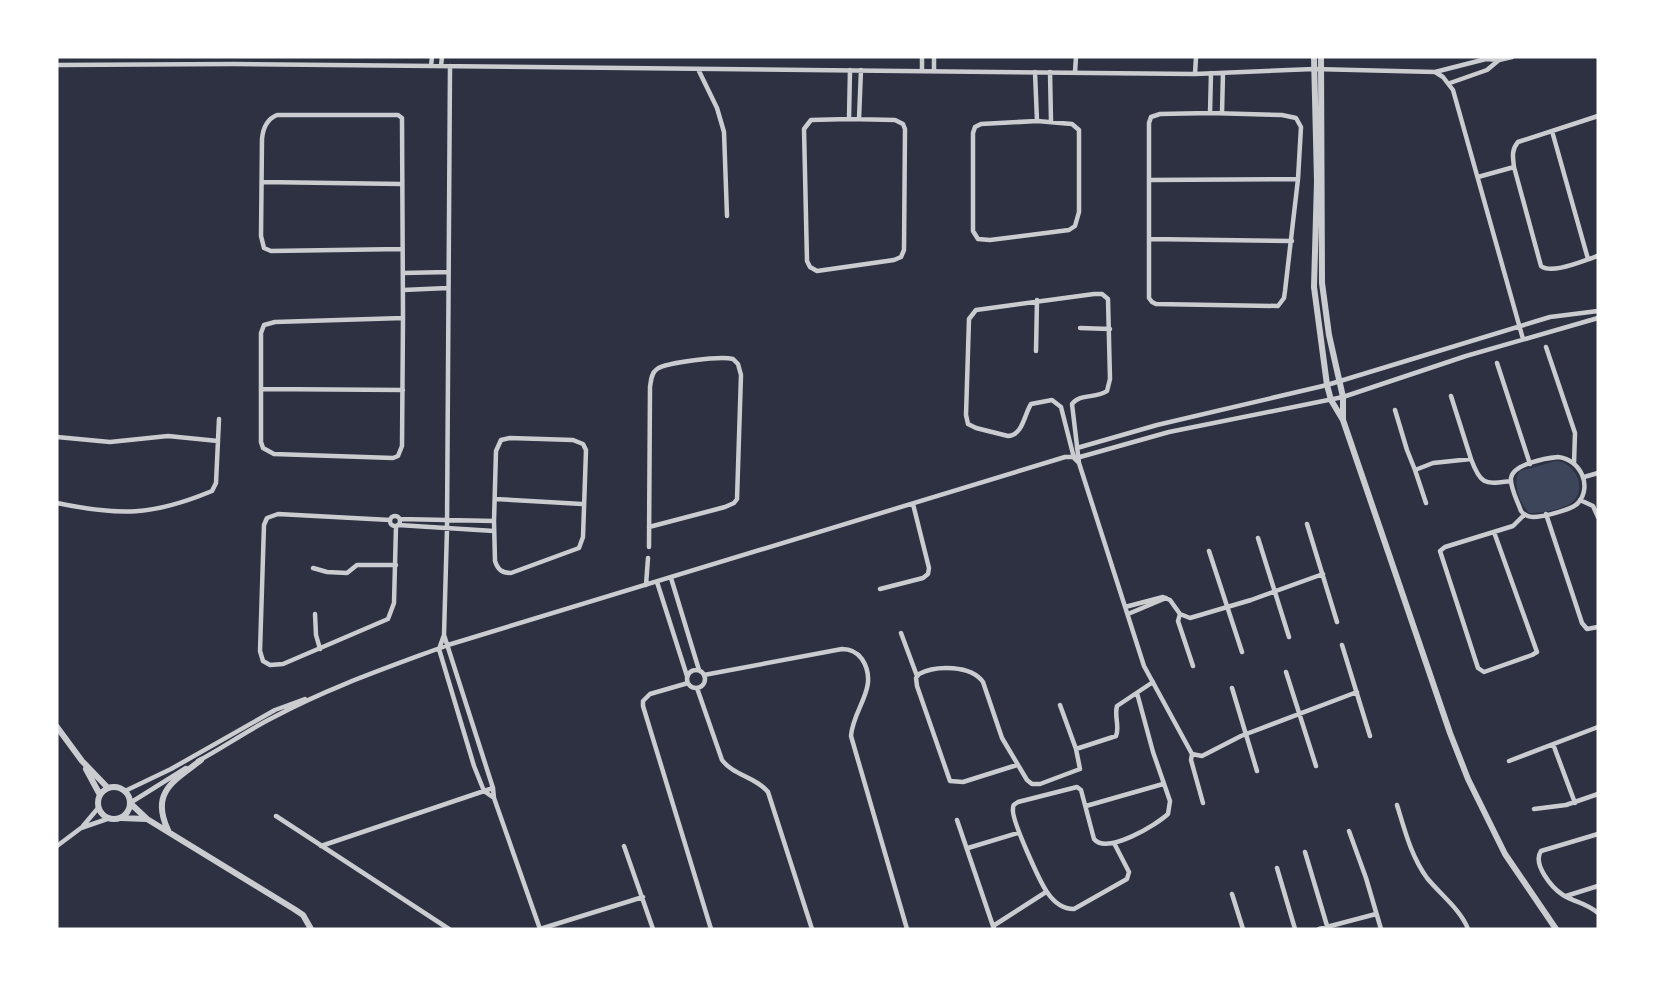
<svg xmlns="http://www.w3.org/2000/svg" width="1655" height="986" viewBox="0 0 1655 986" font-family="Karla,sans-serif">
<rect width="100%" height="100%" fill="#2d3142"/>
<path fill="#3c4559" d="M 1556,461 C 1575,462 1589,490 1571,503 C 1561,510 1541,513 1529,513 C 1520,504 1511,482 1520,471 Z"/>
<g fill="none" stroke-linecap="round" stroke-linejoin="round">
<path stroke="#caccd0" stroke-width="4.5" d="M 922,57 L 922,71
M 57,65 L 234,64 L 1195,74 L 1314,69 L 1435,72 L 1443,77 L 1453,90 L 1523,339
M 431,66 L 432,57
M 441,66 L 442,57
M 450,66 L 447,529 L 444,635 L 439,649 L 474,766 L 484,791 L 494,798
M 698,69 L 717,108 L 724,132 L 727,216
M 934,71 L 934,57
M 1035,72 L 1037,121
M 1050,72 L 1051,121
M 1075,72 L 1076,57
M 1435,72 L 1486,59 L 1499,60 L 1512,57
M 1195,74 L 1196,57
M 1450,83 L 1487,70 L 1499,60
M 1210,113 L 1282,115 L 1296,118 L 1301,127 L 1298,179 L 1285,291 L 1284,298 L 1278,306 L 1156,304 L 1152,302 L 1149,298 L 1149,123 L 1151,117 L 1160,114 Z
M 1210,113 L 1211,73
M 1222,113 L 1223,73
M 1598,116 L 1518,142 C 1511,150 1513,158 1514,167 L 1541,266 C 1552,275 1584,260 1598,256
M 849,119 L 895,120 L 903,124 L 905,129 L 904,250 L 901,257 L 894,260 L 817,271 L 810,267 L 807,261 L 804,129 L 811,120 Z
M 849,119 L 850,70
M 859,119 L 861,70
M 1037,121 L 1072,124 L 1079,130 L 1079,212 L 1075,226 L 1069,230 L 990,240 L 978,239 L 973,231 L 973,133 L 975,127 L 981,124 Z
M 1552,131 L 1588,259
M 1478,177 L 1514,167
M 1149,180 L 1298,179
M 262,182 L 402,184
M 1150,239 L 1292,241
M 402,249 L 271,251 L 264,248 L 261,236 L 262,139 C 263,128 267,119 277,115 L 398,115 L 402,118 L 403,318 L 402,446 L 398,456 L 393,458 L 274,454 L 263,448 L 261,442 L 261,333 L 264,325 L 275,322 L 403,318
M 403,273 L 448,272
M 403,290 L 448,288
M 1080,328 L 1110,329
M 1546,347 L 1575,433 L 1574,464
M 1036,351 L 1037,300
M 1497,363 L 1530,464
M 261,389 L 403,390
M 1451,396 L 1471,459
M 1395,410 L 1407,450 L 1415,470
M 57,437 L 110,442 L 168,436 L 218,441
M 510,438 L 573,440 L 583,444 L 586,450 L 583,537 L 579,548 L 511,573 C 502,573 498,570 495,561 L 494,521 L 496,451 L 501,440 Z
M 1077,448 L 1157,425 L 1327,385 L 1550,317 L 1598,311
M 1558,457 C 1580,459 1593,486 1578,503 C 1572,510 1542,517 1533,517 C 1528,517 1524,515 1521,511 C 1518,502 1510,488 1511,478 C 1513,464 1546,458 1558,457 Z
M 1079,463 L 1072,404 C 1080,393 1096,399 1107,391 L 1110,379 L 1108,299 L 1102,294 L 1094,294 L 976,310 L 969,319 L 966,415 L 968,424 L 976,428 L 1008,436 C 1023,435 1024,415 1031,404 L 1052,400 L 1061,407 L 1074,458 L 1079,463 L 1144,666 L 1192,754 L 1202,756 L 1241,736 L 1357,692
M 1584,477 L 1598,473
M 495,499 L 582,504
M 1580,500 L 1593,506 L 1598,517
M 57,503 C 120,516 152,516 212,491 L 216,483 L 219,419
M 1426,503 L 1415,470 L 1433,463 L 1471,459 C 1481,486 1485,484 1511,481
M 1546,514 L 1582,623 L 1587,629 L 1598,627
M390 521a5 5 0 1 1 10 0a5 5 0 1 1-10 0Z
M 400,519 L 494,521
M 390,520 L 278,514 L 267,518 L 264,525 L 260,651 L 263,661 L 270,665 L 283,664 L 388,619 L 394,603 L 396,526
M 1307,524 L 1337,622
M 398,525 L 494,531
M 1494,532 L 1537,652 L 1532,655 L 1484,672 L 1478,668 L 1440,551 L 1445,547 L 1513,526 L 1524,515
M 1258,538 L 1289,637
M 649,547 L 650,387 C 651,381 651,373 657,369 C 667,362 721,356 733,359 L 738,364 L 741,375 L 737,499 L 734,503 L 725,507 L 649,527
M 1209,551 L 1242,652
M 313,568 L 327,572 L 347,573 L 357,565 L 396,565
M 671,578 L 699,670
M 657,582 L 687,676
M 646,585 L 648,558
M 880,589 L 923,578 L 928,574 L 929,568 L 913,504
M 1125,607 L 1163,597 L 1170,600 L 1180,614 L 1190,618 L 1251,600 L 1323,574
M 315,614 L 316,635 L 320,649
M 1128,614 L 1166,598
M 1180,614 L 1178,621 L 1193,666
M 901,633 L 917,676
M 444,635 L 493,788 L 494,798 L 540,929
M 1342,645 L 1370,736
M687 679a9 9 0 1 1 18 0a9 9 0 1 1-18 0Z
M 1286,672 L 1316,766
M 704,675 L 842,649 C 851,649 857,652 862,659 C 880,687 853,708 851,736 L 907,929
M 688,683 L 650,694 L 643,701 L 643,706 L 711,929
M 697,688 L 722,760 C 733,775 756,777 768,792 L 812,929
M 1232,688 L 1257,771
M 1060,705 L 1076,749
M 1553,744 L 1575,803
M 1192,754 L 1191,760 L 1203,803
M 198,761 C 224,747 248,730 274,717 C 330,687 389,667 448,645 L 1065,457 L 1080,457 L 1169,432 L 1343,397 L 1466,356 L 1598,318
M 1509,761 L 1598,727
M 1017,765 L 963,782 L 950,781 L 917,686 L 916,678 L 919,674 C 936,665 971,665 983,682 L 1002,738 L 1027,780 L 1032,784 L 1040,784 L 1080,769 L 1076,749 L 1116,736 C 1120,727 1114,716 1117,706 L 1153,682
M 125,791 L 171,769 L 275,710 L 305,699
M 130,803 L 186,768
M 1397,805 C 1405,831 1411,856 1427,878 C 1440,894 1461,910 1468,929
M 1086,806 L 1163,784
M 1534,809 L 1566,805 L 1598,794
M 276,816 L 449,929
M 957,820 L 994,929
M 83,826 L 99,807
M 1349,831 L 1366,878 L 1381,929
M 1598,834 L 1541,851 C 1532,864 1552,888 1563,895 C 1576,903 1585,902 1598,913
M 1114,843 L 1129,872 L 1127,879 L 1074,909 C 1062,909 1053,901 1047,892 C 1040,882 1011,819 1013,809 C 1013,804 1014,805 1018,802 L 1077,787 L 1081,790 L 1094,839 C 1107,855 1156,825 1168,814 L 1170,801 L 1153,752 L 1137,693
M 57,846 L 81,828 L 110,818
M 321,846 L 493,788
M 624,846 L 653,929
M 968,848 L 1018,833
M 1305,852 L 1328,929
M 1277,868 L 1295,929
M 1232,894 L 1243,929
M 1566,896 L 1598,886
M 993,926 L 1046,892
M 540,929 L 643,897
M 1319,929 L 1376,914"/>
<path stroke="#caccd0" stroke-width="6" d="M 1314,57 L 1317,181 L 1314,287 L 1327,385 L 1331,400 L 1343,420 L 1450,733 L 1468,779 L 1505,854 L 1556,929
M 1321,57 L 1322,283 L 1329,335 L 1343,397 L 1343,419
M 57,727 L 82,761 L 108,788
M 86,769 L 100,795
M98 803a16 16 0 1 1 32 0a16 16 0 1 1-32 0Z
M 130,803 L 147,819 L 294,909 L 303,915 L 311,929
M 121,818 L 146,819
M 168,830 C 150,792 174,781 201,760"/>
</g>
<rect width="1655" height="986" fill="none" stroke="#ffffff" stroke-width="117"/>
</svg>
